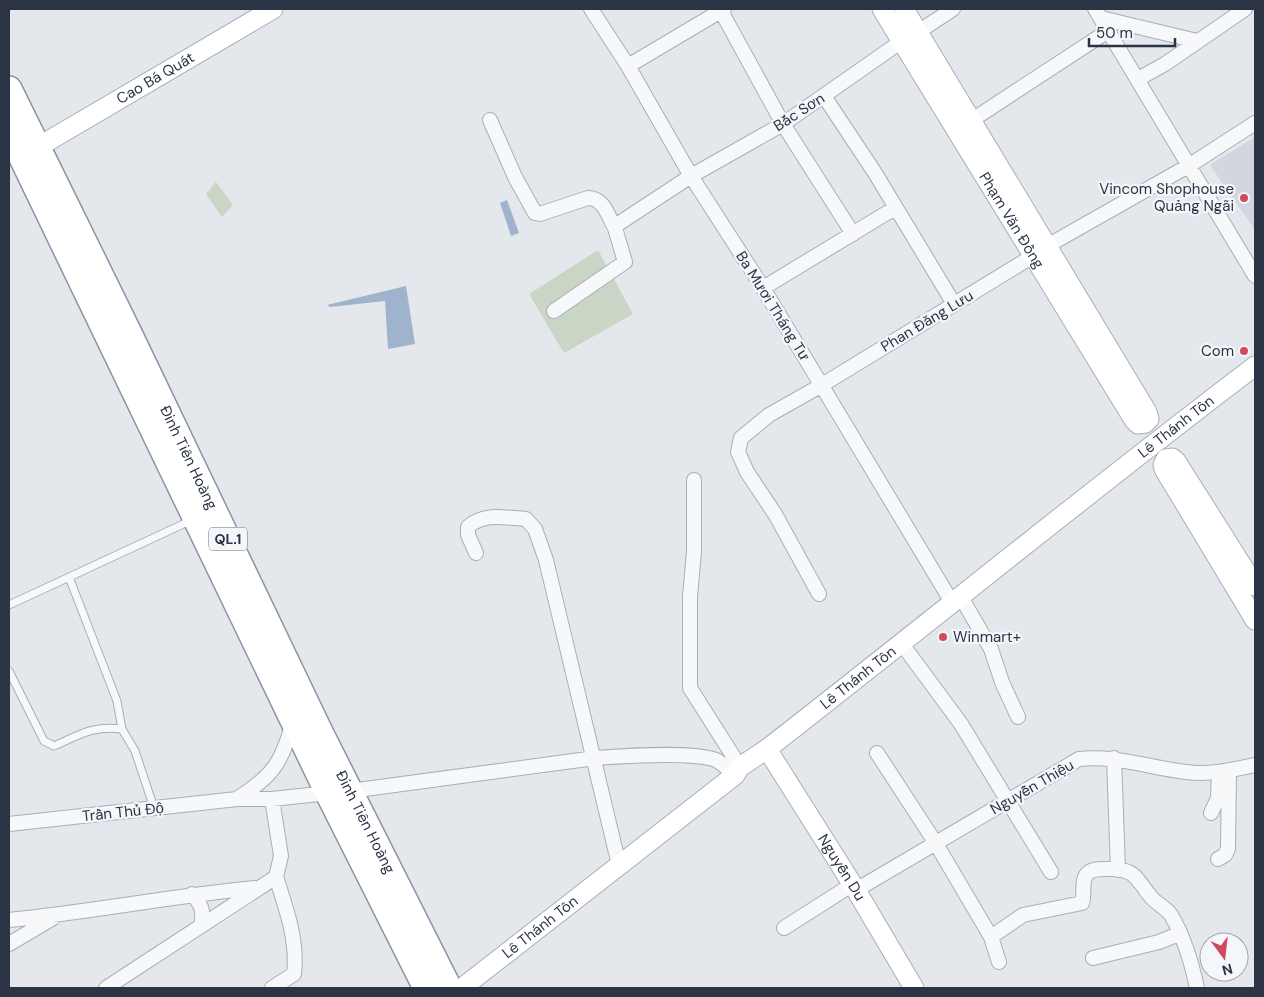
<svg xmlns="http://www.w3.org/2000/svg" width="1264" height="997" viewBox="0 0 1264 997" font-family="'DM Sans',sans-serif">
<rect width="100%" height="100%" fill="#e4e7ec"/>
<path fill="#d2d6de" d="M 1255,137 L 1255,230 L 1210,165 Z"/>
<path fill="#c9d6c5" d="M 216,182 L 233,205 L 222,217 L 206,194 Z
M 598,250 L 633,314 L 564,353 L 529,294 Z"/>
<path fill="#9fb4cc" d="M 507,200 L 519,233 L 511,236 L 500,203 Z
M 406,286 L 415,344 L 388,349 L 385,301 L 330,307 L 327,305 Z"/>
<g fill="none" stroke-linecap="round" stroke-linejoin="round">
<g stroke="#a9aeb7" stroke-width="9">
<path id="lane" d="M 69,577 L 117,701 L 122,729
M 9,605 L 192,520
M 9,671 L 44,741 L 54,746 C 79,735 94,725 122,729 L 135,751 L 154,808"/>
</g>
<g stroke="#a9aeb7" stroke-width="16">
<path id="street" d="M 591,9 L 628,66 L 691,176 L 763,288 L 953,604
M 1095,9 L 1255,276
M 721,11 L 783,124 L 853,234
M 1101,18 L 1197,41
M 918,32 L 953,9
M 628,66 L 724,9
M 1138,79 L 1165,64 L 1245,9
M 824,96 L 875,173 L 954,304
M 490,120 L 515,177 L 535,213 L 540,214 L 588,198 C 604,198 608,216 615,228
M 972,120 L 1108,31
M 1047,246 L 1190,165 L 1255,123
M 763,288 L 895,208
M 554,311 L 625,262 L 615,228 L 618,224 L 691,176 L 783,124 L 902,41
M 694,480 L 694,552 L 690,596 L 690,688 L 740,767
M 476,553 L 468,535 L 468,527 C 484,512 506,518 526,519 L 535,529 L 546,560 L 619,865
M 819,594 L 775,514 L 747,472 L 738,452 L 741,438 L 769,415 L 822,385 L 1033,256
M 961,597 L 991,649 L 1002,682 L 1018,717
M 902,644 L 961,724 L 1051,872
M 877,753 L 935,842 L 991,937 L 999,962
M 1114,758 L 1118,870
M 350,791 L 595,758 C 623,756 692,751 716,760 C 722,763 729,770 735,775
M 238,798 C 273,776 282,762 293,722
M 1211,813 L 1218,798 L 1219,772
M 9,824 L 237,799 L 272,799 L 328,793
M 1218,859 L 1225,855 L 1228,849 L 1229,771
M 856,890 L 1079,759 C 1117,755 1150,768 1186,772 C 1210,775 1232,770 1255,765
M 192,894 C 202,905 204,911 201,926
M 9,920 C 91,912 172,896 254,888
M 784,928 L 853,884
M 991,937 L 1023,915 L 1082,903 C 1085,895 1081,880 1087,874 C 1092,868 1103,869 1109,869 C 1137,869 1136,879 1151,897 C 1157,904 1166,908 1171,915 C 1184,937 1192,964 1197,988
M 9,944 L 53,918
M 1093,958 L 1159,942 L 1179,934
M 106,988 L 276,877 L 281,856 L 272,799
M 272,988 L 294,974 C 298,941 286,908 276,877"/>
</g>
<g stroke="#a9aeb7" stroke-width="21">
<g id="secondary">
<path id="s1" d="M 882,9 L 1134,420 L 1138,424 L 1145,423"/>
<path d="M 904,9 L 1147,412 L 1149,419 L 1145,423"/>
<path id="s2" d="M 38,147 L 273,9"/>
<path d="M 1166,459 L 1163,465 L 1164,469 L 1255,620"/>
<path d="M 1166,459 L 1172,458 L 1176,461 L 1255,586"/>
<path id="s3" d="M 767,749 L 856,890 L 914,988"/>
<path id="s4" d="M 462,988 L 735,775 L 740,767 L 767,749 C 930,622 1090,491 1255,366"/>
</g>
</g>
<g stroke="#8b94a3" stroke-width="28">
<g id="highway">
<path id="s5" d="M 9,89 L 128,331 L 320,732 L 449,988"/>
<path d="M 9,131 L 328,793 L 426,988"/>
</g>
</g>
<use href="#lane" stroke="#f7f8fa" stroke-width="7"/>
<use href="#street" stroke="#f7f8fa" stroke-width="14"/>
<use href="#secondary" stroke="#fff" stroke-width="19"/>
<use href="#highway" stroke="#fff" stroke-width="25"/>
</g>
<g fill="#d1495b" stroke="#f4f6f9" stroke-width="2">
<circle cx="1244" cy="198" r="5"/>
<circle cx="1244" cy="351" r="5"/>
<circle cx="943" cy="637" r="5"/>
</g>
<g text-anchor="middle" stroke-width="4.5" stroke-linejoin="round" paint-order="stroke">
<rect fill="#f4f6f9" stroke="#676e7b" stroke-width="1" x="209" y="527.5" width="38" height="23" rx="4"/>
<g font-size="14" font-weight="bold" fill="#2b3445">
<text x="228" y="544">QL.1</text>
</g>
<g font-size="15" fill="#2b3445" stroke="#f4f6f9">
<text dy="5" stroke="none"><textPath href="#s2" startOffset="136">Cao Bá Quát</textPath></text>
<text transform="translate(799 112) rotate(-33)" y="5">Bắc Sơn</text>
<text dy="5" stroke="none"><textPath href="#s1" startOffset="248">Phạm Văn Đồng</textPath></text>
<text transform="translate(773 306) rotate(58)" y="5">Ba Mươi Tháng Tư</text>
<text transform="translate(927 321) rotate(-31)" y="5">Phan Đăng Lưu</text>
<text dy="5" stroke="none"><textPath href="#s4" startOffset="909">Lê Thánh Tôn</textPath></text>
<text dy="5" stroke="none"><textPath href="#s5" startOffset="410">Đinh Tiên Hoàng</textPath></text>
<text dy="5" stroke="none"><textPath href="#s4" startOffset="504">Lê Thánh Tôn</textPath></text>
<text transform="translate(1032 787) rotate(-30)" y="5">Nguyễn Thiệu</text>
<text transform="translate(123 812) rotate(-6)" y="5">Trần Thủ Độ</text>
<text dy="5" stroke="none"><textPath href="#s5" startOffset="815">Đinh Tiên Hoàng</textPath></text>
<text dy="5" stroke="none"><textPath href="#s3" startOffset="140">Nguyễn Du</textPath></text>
<text dy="5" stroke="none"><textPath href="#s4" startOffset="99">Lê Thánh Tôn</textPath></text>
</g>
<g font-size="15" fill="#2b3445" stroke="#f4f6f9" text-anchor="end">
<text x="1234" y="194">Vincom Shophouse<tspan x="1234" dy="17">Quảng Ngãi</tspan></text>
<text x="1234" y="356">Com</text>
<text x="953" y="642" text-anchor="start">Winmart+</text>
</g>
</g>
<rect width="1264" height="997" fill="none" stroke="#2b3445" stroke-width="20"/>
<g transform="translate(1224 957) rotate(165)"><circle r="24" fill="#f4f6f9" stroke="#a4a8b1"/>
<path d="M0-4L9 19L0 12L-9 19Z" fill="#d1495b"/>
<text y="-8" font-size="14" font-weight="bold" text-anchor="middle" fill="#2b3445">N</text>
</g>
<path d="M1089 38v8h86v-8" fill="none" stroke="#2b3445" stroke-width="2.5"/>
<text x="1096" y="38" font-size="15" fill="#2b3445" stroke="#f4f6f9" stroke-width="4" paint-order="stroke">50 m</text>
</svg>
